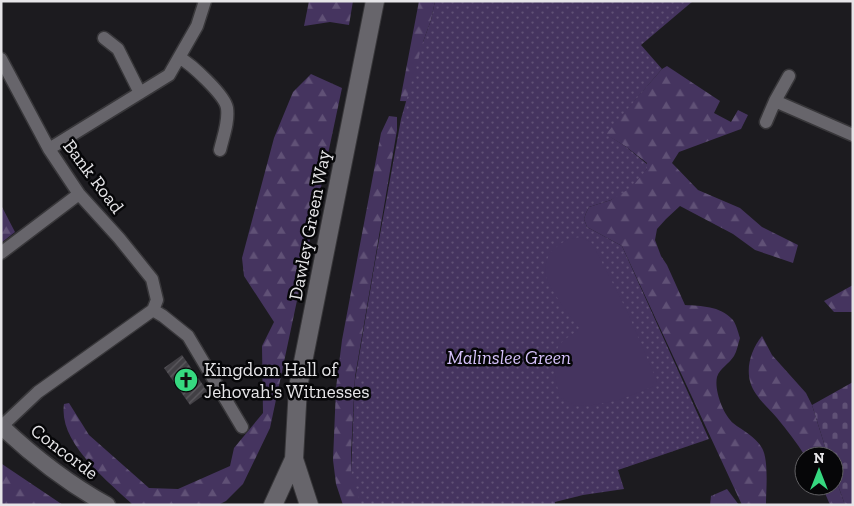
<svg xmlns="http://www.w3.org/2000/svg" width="854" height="506" viewBox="0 0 854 506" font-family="'Zilla Slab',serif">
<defs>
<pattern id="grass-tufts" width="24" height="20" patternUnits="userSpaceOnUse" patternTransform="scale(1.25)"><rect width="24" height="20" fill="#45345f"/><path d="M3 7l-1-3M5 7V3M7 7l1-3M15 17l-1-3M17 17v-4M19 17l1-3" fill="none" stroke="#605176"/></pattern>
<pattern id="forest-firs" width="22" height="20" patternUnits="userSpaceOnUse" patternTransform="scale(1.25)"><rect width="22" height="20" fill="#45345f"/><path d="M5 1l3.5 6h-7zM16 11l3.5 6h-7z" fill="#605176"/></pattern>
<pattern id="cemetery-stones" width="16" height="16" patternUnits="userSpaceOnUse" patternTransform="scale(1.25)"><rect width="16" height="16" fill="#45345f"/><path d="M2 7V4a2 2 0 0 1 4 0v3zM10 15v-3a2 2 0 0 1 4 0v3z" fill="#605176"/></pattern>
<pattern id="park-dots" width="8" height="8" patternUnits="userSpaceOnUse" patternTransform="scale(1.25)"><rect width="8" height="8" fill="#45345f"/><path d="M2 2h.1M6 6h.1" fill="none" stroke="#605176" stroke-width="1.8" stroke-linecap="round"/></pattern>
<pattern id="building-hatch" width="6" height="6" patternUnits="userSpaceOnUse" patternTransform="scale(1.25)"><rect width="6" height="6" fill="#424045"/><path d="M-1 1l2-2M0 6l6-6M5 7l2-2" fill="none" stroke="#5d5b60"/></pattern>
</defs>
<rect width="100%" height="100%" fill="#1c1b1f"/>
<path fill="url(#grass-tufts)" d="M 727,489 L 739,505 L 710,505 L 711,496 Z"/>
<path fill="url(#forest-firs)" d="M 309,1 L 353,1 L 349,25 L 330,22 L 304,26 Z
M 419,1 L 435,1 L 431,20 L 423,42 L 520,104 L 400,101 Z
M 667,66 L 720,101 L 714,113 L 731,122 L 738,110 L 748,115 L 741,129 L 679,152 L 672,163 L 698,190 L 740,208 L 762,227 L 798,245 L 793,263 L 755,250 L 733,234 L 680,206 L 666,219 L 657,229 L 655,240 L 661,256 L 667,265 L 685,305 C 701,306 720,306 732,319 C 736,323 738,332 740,338 C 738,344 737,351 734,356 C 729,364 720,368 717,377 C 714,390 723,414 733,423 C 743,431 755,436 762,448 C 769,460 766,490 766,505 L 742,505 L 622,246 L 587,227 L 584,219 L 586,213 L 589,207 L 611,200 L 647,169 L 647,163 L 625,146 L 605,134 L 662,69 Z
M 311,74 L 342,88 L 270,428 L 243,484 L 226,501 L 218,505 L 133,505 C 108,481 58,443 64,404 L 69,403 L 89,435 L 149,488 L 178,489 L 230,466 L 234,448 L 263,413 L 262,346 L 274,322 L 244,276 L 242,258 L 274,138 L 293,92 Z
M 389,116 L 397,117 L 397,130 L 355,377 L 351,454 L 351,471 L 367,505 L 343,505 L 336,484 L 333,460 L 336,388 L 342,340 L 381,133 Z
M 1,205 L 15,232 L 1,243 Z
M 853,285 L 853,312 L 834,312 L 824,301 Z
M 762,336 L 772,355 L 806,393 L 812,405 L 828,456 L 805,456 C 797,443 787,430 777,418 C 770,410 762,403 756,394 C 743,376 749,352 762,336 Z
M 1,462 L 2,464 L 63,505 L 1,505 Z
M 834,474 L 845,505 L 830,505 L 822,486 L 834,486 Z"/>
<path fill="url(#cemetery-stones)" d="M 853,382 L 853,505 L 845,505 L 834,474 L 834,456 L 828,456 L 812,405 Z"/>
<path fill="url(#park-dots)" d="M 435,1 L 693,1 L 641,45 L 662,69 L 606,134 L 625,146 L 647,164 L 647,169 L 632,187 L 611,200 L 589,207 L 586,213 L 584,219 L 587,227 L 622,246 L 709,439 L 618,470 L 624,489 L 583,495 L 555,502 L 555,505 L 361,505 L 351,471 L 355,380 L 375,262 L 401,119 L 423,42 L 431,20 Z"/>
<path fill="#45345f" d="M 581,237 L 592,243 L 627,311 L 657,381 L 652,387 L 619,400 L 588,406 L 573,405 L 560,397 C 556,382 549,357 561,343 C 565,338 574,334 580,329 C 569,314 554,296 547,279 C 543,270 546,257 553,250 C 563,241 567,239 581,237 Z"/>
<path fill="url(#building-hatch)" d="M 182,355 L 208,392 L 190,405 L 164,368 Z"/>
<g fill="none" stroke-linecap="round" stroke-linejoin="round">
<g stroke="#38373a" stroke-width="15">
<path id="minor" d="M 104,38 L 118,49 L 140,93
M 180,58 C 191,64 225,95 227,108 C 229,122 223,137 220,150
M 1,59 L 49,149 L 79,194 L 119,238 L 152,279 L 157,300 L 153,310 L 38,392 L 2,426
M 775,101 L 853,135
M 766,122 L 775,101 L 789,76
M 49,149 L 169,75 L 197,26 L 205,1
M 1,253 L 79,194
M 153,310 L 163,316 L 188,336 L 242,427"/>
</g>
<g stroke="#38373a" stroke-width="19">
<path id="tertiary" d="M 1,426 C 34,457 67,483 107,505"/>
</g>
<g stroke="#38373a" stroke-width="20">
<path id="secondary" d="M 294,459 L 309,505
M 273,505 L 294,459 L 298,387 L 375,1"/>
</g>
<use href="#minor" stroke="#67656b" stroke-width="12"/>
<use href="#tertiary" stroke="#67656b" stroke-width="16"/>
<use href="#secondary" stroke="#67656b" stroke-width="18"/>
</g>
<defs>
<g id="church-disc" transform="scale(1.25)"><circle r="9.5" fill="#36d880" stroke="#060608"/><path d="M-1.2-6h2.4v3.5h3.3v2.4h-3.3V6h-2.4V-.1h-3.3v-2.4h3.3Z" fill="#111"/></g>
</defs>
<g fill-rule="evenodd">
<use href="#church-disc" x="186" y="380"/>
</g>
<g text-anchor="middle" stroke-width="5" stroke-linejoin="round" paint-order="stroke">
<g font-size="19" fill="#e6e5e8" stroke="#060608">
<text transform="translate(94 176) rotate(53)" y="7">Bank Road</text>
<text transform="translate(309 225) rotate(-79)" y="7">Dawley Green Way</text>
<text transform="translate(65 451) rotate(37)" y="7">Concorde</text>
</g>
<g font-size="19" font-style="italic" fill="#d6c2fb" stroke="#060608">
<text x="509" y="364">Malinslee Green</text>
</g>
<g font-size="19" fill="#e6e5e8" stroke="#060608" text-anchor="start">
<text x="204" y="376">Kingdom Hall of<tspan x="204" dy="22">Jehovah's Witnesses</tspan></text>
</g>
</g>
<rect width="854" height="506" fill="none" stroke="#e6e5e8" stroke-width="5"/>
<g transform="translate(819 471)"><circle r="24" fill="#060608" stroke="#605f62"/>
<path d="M0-4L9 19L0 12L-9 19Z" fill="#36d880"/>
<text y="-8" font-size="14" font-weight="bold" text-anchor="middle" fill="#e6e5e8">N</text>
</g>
</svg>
